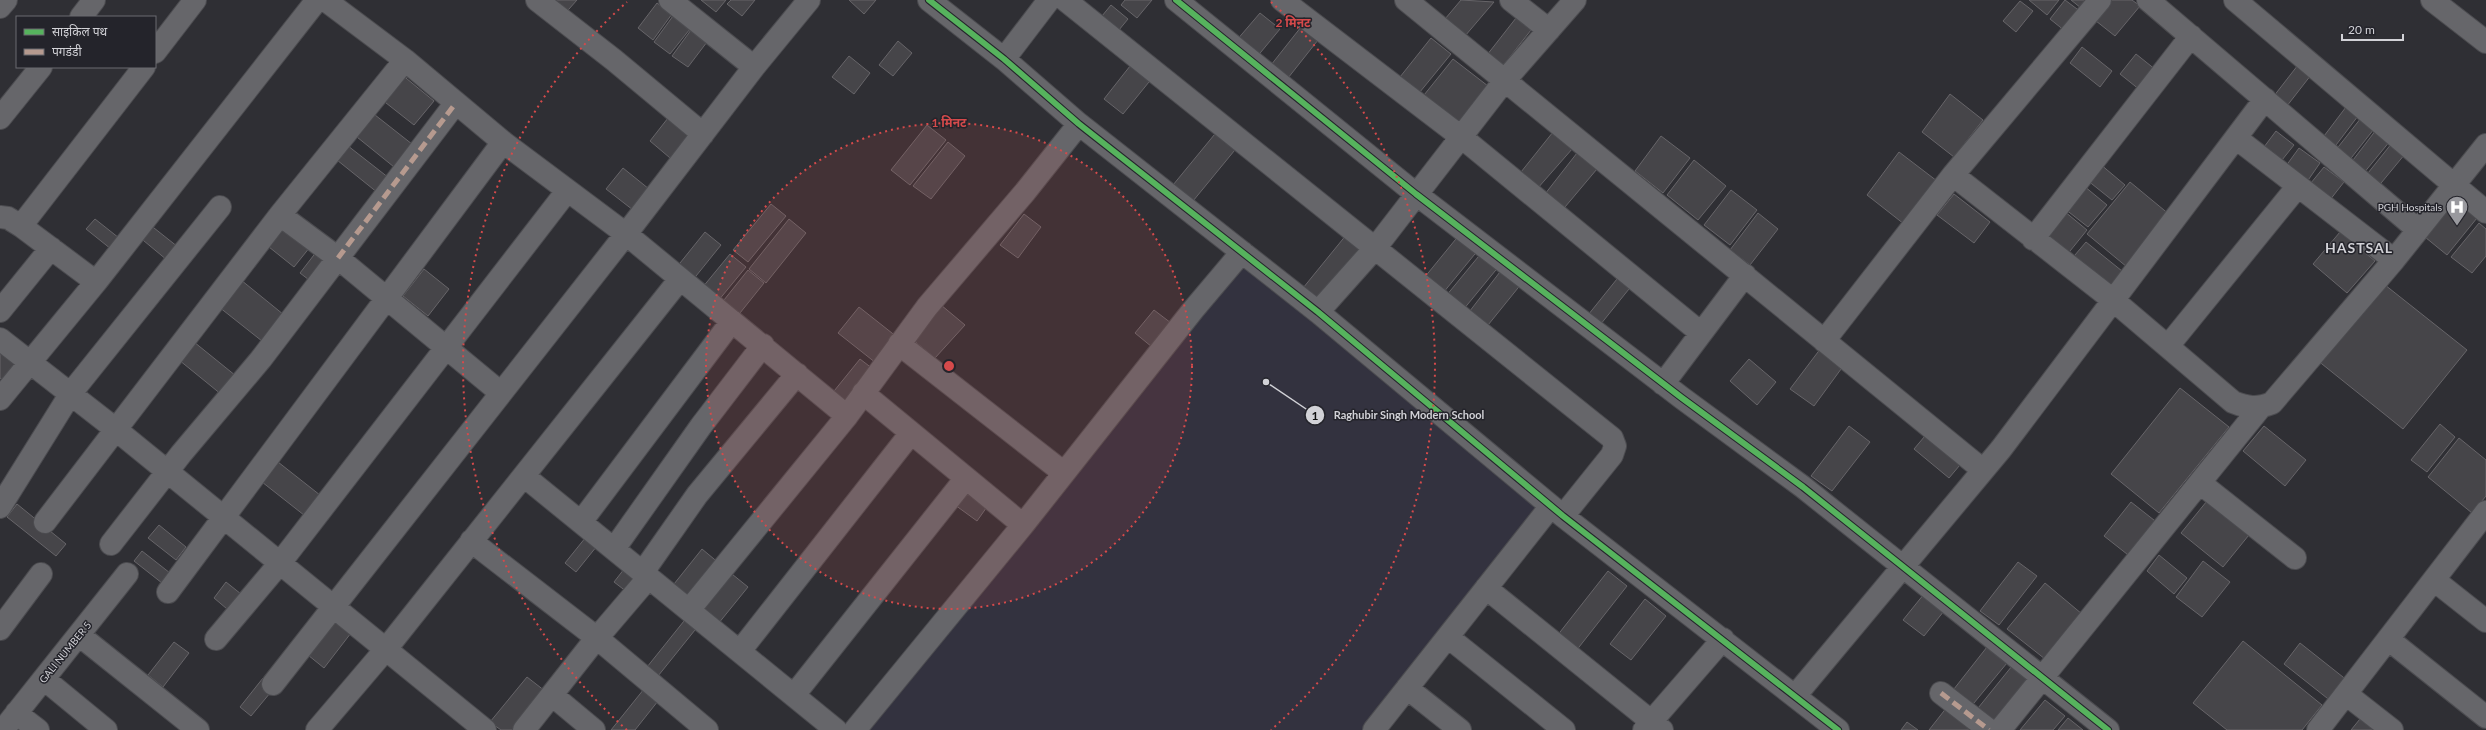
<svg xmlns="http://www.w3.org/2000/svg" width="2486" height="730" viewBox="0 0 2486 730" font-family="Lato,'Noto Sans Devanagari',sans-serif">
<rect width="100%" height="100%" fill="#2f2f34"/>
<path fill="#33323f" d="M 1238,261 L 1543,504 L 1366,730 L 863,730 Z"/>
<path fill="#464549" stroke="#676569" d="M 540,0 L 577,0 L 561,18 Z
M 701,0 L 726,0 L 716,12 Z
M 731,0 L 755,0 L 742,16 L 727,4 Z
M 849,0 L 876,0 L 864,14 Z
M 1125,0 L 1152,0 L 1137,18 L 1121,5 Z
M 1461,0 L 1494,2 L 1465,36 L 1445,19 Z
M 2029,0 L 2059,0 L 2047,15 Z
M 2065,0 L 2081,12 L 2065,31 L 2050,19 Z
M 2071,0 L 2088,0 L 2081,8 Z
M 2105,0 L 2132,0 L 2140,6 L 2115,36 L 2091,17 Z
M 2020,1 L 2033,11 L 2016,32 L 2003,21 Z
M 657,3 L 672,14 L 653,40 L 638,28 Z
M 1111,5 L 1128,19 L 1114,36 L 1097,22 Z
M 1260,13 L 1280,29 L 1256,58 L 1236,41 Z
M 673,16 L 690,29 L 670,54 L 654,42 Z
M 1516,18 L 1531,30 L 1502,67 L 1487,55 Z
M 1305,22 L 1322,35 L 1288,78 L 1271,65 Z
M 691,30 L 707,42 L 688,67 L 672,56 Z
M 1431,38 L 1451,54 L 1415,98 L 1396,82 Z
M 898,41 L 912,53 L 893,76 L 879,65 Z
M 2082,47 L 2112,71 L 2100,87 L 2070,63 Z
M 2136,54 L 2161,74 L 2145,94 L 2120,74 Z
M 849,56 L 870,73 L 854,94 L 832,77 Z
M 1453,59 L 1488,86 L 1455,128 L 1420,100 Z
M 1134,61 L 1153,77 L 1123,114 L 1104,99 Z
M 2298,65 L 2311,75 L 2283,111 L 2270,101 Z
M 401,74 L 434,101 L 414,125 L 381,99 Z
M 1950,94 L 1983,120 L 1954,157 L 1922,132 Z
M 2346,107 L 2358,116 L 2333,149 L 2321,140 Z
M 370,111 L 417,148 L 399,171 L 352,133 Z
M 668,118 L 695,140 L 676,163 L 650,141 Z
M 2361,118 L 2374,129 L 2348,162 L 2335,151 Z
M 927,125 L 946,140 L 910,185 L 891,170 Z
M 1219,129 L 1239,145 L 1193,201 L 1173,185 Z
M 2376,130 L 2390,141 L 2363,174 L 2350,164 Z
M 2276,131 L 2294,145 L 2278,165 L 2261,151 Z
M 1553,132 L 1573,148 L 1537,189 L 1521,172 Z
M 1661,136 L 1690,158 L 1663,193 L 1635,171 Z
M 343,142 L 389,178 L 378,193 L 332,156 Z
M 948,142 L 965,156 L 931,199 L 913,186 Z
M 2392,143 L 2405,154 L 2377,188 L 2364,178 Z
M 2299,148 L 2320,163 L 2304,186 L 2283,170 Z
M 1899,152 L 1937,181 L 1904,224 L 1867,195 Z
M 1577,153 L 1597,169 L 1565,207 L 1545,194 Z
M 1694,160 L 1726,186 L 1698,220 L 1667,195 Z
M 2100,164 L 2125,185 L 2112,200 L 2087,180 Z
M 2324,167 L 2344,182 L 2326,205 L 2306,189 Z
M 623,168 L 649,189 L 633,210 L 606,189 Z
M 2130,182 L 2170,215 L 2127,267 L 2087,234 Z
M 2084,186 L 2107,205 L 2088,227 L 2065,209 Z
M 1731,190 L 1757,210 L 1730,245 L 1704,225 Z
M 1954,194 L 1990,222 L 1974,243 L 1937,215 Z
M 2449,196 L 2477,218 L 2447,255 L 2420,233 Z
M 771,204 L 786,216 L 748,262 L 733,250 Z
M 2064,211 L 2087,230 L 2066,256 L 2042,237 Z
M 1758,213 L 1778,229 L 1750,265 L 1730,250 Z
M 1024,214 L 1041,227 L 1018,258 L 1000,245 Z
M 95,219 L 119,238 L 111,249 L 86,229 Z
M 789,219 L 806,233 L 766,283 L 749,269 Z
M 281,223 L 310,247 L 294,267 L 264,243 Z
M 2479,223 L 2486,229 L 2486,256 L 2472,273 L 2451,257 Z
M 149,224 L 178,247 L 167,260 L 138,236 Z
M 705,232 L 721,245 L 692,281 L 676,268 Z
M 2340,232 L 2375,261 L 2347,293 L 2313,264 Z
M 1347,234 L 1363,247 L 1319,301 L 1303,288 Z
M 1460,234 L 1479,249 L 1443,293 L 1424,278 Z
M 2086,242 L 2122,271 L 2105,292 L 2069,262 Z
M 317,251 L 331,262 L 313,283 L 300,273 Z
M 1483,251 L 1500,265 L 1463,310 L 1446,296 Z
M 730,254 L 746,267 L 718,301 L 702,288 Z
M 1503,268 L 1522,283 L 1484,330 L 1466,316 Z
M 424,269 L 449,289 L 428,316 L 403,296 Z
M 748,270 L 764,283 L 736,318 L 720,305 Z
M 1621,274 L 1633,284 L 1596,330 L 1584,320 Z
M 241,280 L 289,319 L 267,345 L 219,307 Z
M 2380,281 L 2467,350 L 2403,429 L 2317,360 Z
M 941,305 L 965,325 L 935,358 L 913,340 Z
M 859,307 L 897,337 L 876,363 L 838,333 Z
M 1154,310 L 1171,323 L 1152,347 L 1135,333 Z
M 194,342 L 241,380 L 227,399 L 179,360 Z
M 1821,348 L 1844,365 L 1814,406 L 1790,389 Z
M 0,352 L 20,362 L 4,381 L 0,378 Z
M 860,359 L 873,369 L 843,406 L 830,396 Z
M 1749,359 L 1776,382 L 1757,405 L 1730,381 Z
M 2180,388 L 2229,427 L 2159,513 L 2111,474 Z
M 2440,424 L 2455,437 L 2427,472 L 2411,460 Z
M 1849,426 L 1870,442 L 1832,491 L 1811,476 Z
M 2264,426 L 2306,460 L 2285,486 L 2243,451 Z
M 1930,430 L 1965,459 L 1949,478 L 1914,449 Z
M 2459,438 L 2486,460 L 2486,496 L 2472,513 L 2428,477 Z
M 278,462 L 325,499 L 309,519 L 262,482 Z
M 969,490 L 989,504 L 977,521 L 955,505 Z
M 2211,496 L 2253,530 L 2223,567 L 2181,533 Z
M 2131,502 L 2159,524 L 2132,558 L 2104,536 Z
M 17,504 L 66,544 L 56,556 L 7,517 Z
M 159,525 L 186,547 L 176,560 L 148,538 Z
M 590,532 L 601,541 L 576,572 L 565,563 Z
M 702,549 L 720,564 L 688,604 L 670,589 Z
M 142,551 L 170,573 L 162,583 L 134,561 Z
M 2159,555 L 2187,578 L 2174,594 L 2147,571 Z
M 2203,561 L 2230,582 L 2202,617 L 2176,597 Z
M 2018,562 L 2037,576 L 1999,625 L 1980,611 Z
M 628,564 L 641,574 L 627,592 L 614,582 Z
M 727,570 L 748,587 L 718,624 L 697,607 Z
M 1608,571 L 1627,586 L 1572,656 L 1553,641 Z
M 226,582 L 246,598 L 233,614 L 214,598 Z
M 2045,583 L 2082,614 L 2045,659 L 2007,629 Z
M 1924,594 L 1944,611 L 1924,636 L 1903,620 Z
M 1645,599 L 1666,616 L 1631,660 L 1610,644 Z
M 688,616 L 699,625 L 654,681 L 643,672 Z
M 331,617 L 351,633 L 324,668 L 303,651 Z
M 2243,641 L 2322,705 L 2302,730 L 2227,730 L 2193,703 Z
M 174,642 L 189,653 L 163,687 L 148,675 Z
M 2300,643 L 2348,681 L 2332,702 L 2284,664 Z
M 1987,647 L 2007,663 L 1969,709 L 1950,694 Z
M 2012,666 L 2031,682 L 1994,728 L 1974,713 Z
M 527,677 L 545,691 L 514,730 L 501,730 L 490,722 Z
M 263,678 L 275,687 L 251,716 L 240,707 Z
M 644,689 L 658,701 L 635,730 L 611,730 Z
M 2045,700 L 2065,716 L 2053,730 L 2020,730 Z
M 1951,702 L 1986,730 L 1929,730 Z
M 2364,714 L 2383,730 L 2351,730 Z
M 2068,718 L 2083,730 L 2058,730 Z
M 1907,722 L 1918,730 L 1901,730 Z"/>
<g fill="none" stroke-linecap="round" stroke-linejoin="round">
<g stroke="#4c4c50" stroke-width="24">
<path id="minor" d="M 325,0 L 405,60 L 503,142 L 626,234 L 847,416
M 537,0 L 614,60 L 703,134
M 670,0 L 754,67
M 929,0 L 1004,59 L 1079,124 L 1318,312 L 1563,516 L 1838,730
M 1065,0 L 1612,438 L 1615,446 L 1612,455 L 1563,516
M 1176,0 L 1416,194 L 1682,398 L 1803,487 L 2108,730
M 1282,0 L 1460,136 L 1701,333
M 1406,0 L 1983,470
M 1511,0 L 1549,30
M 2148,0 L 2418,230
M 2235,0 L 2486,212
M 2432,0 L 2486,42
M 0,7 L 6,0
M 81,17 L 94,0
M 155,52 L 195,0
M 1004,59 L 1049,0
M 0,118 L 41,67
M 2236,138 L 2394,260
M 1953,175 L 2100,0
M 280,215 L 338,258 L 501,393
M 0,217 L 8,218 L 21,226 L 96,282
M 21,226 L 144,67
M 2033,239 L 2191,36
M 0,311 L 51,248
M 1318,312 L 1376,247 L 1505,80 L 1575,0
M 0,339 L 109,424 L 485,730
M 1824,341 L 1953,175 L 2113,300 L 2233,402 C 2248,408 2257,409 2272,403 L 2394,260 L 2486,145
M 899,344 L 1064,473
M 2168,346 L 2298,186
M 1663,384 L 1745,275
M 0,399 L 96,282 L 317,0
M 524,476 L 836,730
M 2200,483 L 2295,558
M 0,507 L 71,393 L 220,207
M 45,522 L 280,215 L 405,60
M 581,522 L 732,321
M 1023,525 L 1193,310 L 1242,252
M 471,541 L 597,638 L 707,730
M 111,544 L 181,454 L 261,359 L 455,104
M 614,549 L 701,426 L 763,345
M 643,572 L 697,495 L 797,374
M 2434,580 L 2486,621
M 1486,588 L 1662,730
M 168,592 L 503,142
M 689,610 L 847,416 L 927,307 L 1025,192 L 1079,124
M 0,629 L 41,574
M 79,635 L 198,730
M 1448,637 L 1564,730
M 216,639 L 280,563 L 567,191
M 2388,639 L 2486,717
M 740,651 L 911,433
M 44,679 L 106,730
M 273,684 L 626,234 L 754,67 L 809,0
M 1407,688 L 1460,730
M 1941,693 L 1989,730
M 2346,694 L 2392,730
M 552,695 L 594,730
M 794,695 L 966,478
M 1795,696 L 2001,449 L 2265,99
M 16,713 L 38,730
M 3,730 L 127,574
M 317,730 L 386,649 L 680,279
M 524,730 L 591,645 L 649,577
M 855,730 L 1023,525 L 863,393
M 1374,730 L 1551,506
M 1644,730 L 1723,639
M 2000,730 L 2260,408
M 2318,730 L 2486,512"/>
</g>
<use href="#minor" stroke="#66666a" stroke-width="22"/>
<path stroke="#b69a8f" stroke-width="5" stroke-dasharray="10 5" stroke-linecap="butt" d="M 338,258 L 455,104
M 1941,693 L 1989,730"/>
<g stroke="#24242b" stroke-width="8">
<path id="cycleway" d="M 929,0 L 1004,59 L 1079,124 L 1318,312 L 1563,516 L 1838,730
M 1176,0 L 1416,194 L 1682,398 L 1803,487 L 2108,730"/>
</g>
<use href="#cycleway" stroke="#56b35d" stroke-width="6"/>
</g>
<circle cx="949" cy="366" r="243" fill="#d54a4b" fill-opacity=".12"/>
<g fill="none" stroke="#d54a4b" stroke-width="2" stroke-dasharray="2 4">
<circle cx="949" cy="366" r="243"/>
<path d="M627 730A486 486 0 0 1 627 2M1271 2A486 486 0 0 1 1271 730"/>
</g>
<defs>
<g id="hospital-pin" transform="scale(1.15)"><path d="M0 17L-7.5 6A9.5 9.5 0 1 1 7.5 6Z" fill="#99999e" stroke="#24242b"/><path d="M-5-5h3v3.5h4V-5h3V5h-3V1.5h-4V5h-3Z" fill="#fff"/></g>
</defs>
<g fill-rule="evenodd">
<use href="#hospital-pin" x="2457" y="207"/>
</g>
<g text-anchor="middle" stroke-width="3" stroke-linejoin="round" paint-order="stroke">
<g font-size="10" fill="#d2d2d7" stroke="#24242b" text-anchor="end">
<text x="2442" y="211">PGH Hospitals</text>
</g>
<g font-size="10" fill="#d2d2d7" stroke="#24242b">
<text transform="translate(65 652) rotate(-51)" y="4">GALI NUMBER 5</text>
</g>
<g font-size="14" font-weight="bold" letter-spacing="1" fill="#d2d2d7" stroke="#24242b">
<text x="2359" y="253">HASTSAL</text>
</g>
</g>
<circle cx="949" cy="366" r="6" fill="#d54a4b" stroke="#24242b" stroke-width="2"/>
<g font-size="12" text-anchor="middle" font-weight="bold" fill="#d54a4b" stroke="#24242b" stroke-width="3" stroke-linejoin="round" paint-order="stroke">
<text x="1293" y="27">2 मिनट</text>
<text x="949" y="127">1 मिनट</text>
</g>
<path fill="none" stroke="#d2d2d7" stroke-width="1.5" d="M1266 382L1315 415"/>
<g fill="#d2d2d7" stroke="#24242b" stroke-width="1.5">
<circle cx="1266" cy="382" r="4"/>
<circle cx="1315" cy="415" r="10"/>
</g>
<g font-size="12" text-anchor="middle" font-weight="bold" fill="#111">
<text x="1315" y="420">1</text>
</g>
<g font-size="11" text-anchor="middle" font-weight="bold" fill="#d2d2d7" stroke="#24242b" stroke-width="3" stroke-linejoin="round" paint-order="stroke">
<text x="1409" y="419">Raghubir Singh Modern School</text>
</g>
<rect x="16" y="16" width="140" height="52" fill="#24242b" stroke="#6a6a70"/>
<rect x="24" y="29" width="20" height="6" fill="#56b35d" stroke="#6a6a70"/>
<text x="52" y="36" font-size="12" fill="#d2d2d7">साइकिल पथ</text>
<rect x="24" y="49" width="20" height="6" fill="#b69a8f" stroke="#6a6a70"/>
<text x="52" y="56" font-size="12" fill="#d2d2d7">पगडंडी</text>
<path d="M2342 34v6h61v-6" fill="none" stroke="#d2d2d7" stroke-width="2"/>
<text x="2348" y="34" font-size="12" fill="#d2d2d7" stroke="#24242b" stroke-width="3" paint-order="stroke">20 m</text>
</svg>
